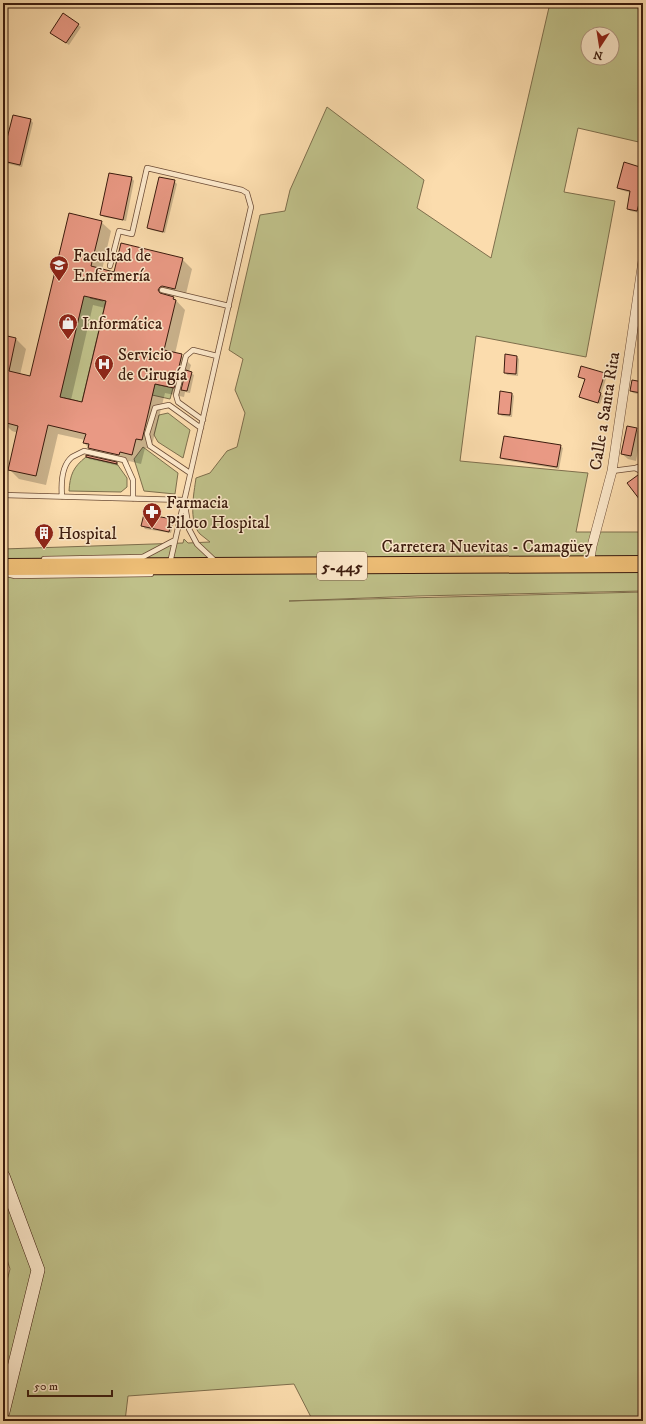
<svg xmlns="http://www.w3.org/2000/svg" width="646" height="1424" viewBox="0 0 646 1424" font-family="'IM FELL DW Pica',serif">
<rect width="100%" height="100%" fill="#fbdcad"/>
<filter id="stains"><feTurbulence type="fractalNoise" baseFrequency=".005" numOctaves="4"/><feColorMatrix values="0 0 0 0 .2 0 0 0 0 .09 0 0 0 0 .02 0 0 0 .5 -.17"/></filter>
<radialGradient id="worn" r=".72"><stop offset=".6" stop-color="#630" stop-opacity="0"/><stop offset="1" stop-color="#630" stop-opacity=".3"/></radialGradient>
<path fill="#bfc089" stroke="#7e6e4c" fill-rule="evenodd" d="M 550,3 L 643,3 L 643,143 L 578,128 L 564,192 L 615,201 L 586,357 L 476,336 L 460,461 L 588,473 L 576,532 L 643,532 L 643,591 L 417,596 L 289,601 L 643,592 L 643,1421 L 313,1421 L 294,1384 L 128,1396 L 125,1421 L 3,1421 L 3,1296 L 10,1269 L 3,1247 L 3,549 L 183,543 L 184,539 L 188,543 L 210,542 C 207,539 203,537 200,534 C 188,521 194,493 196,478 L 210,473 L 227,451 L 237,447 L 245,413 L 235,390 L 243,359 L 229,350 L 260,215 L 285,211 L 290,190 L 327,107 L 424,180 L 417,208 L 491,258 ZM 588,34 L 612,34 L 612,58 L 588,58 Z
M 85,290 L 91,292 L 90,298 L 103,301 L 105,295 L 107,296 L 79,414 L 75,413 L 78,401 L 64,398 L 57,408 Z
M 155,384 L 173,388 L 170,399 L 152,395 Z
M 168,413 L 190,430 L 183,458 L 158,442 L 154,435 L 159,415 Z
M 143,447 L 178,473 L 175,494 L 144,491 L 134,459 Z
M 86,457 L 117,464 L 127,478 L 127,487 L 121,492 L 69,491 C 70,475 73,467 86,457 Z"/>
<path fill="#0003" fill-rule="evenodd" d="M 78,25 L 81,27 L 69,45 L 53,35 Z
M 14,116 L 31,120 L 33,123 L 22,167 L 5,163 L 3,161 Z
M 643,169 L 643,194 L 640,213 L 630,211 L 628,209 L 631,193 L 621,190 L 618,188 Z
M 132,178 L 134,181 L 126,221 L 104,217 L 101,214 Z
M 174,181 L 177,184 L 165,233 L 151,230 L 148,228 Z
M 101,222 L 111,231 L 102,270 L 114,273 L 182,259 L 192,269 L 185,298 L 171,295 L 185,310 L 175,354 L 181,355 L 191,365 L 189,372 L 194,375 L 190,393 L 185,392 L 184,397 L 165,393 L 151,449 L 145,448 L 141,464 L 129,461 L 128,464 L 114,461 L 119,466 L 89,459 L 87,457 L 101,460 L 84,443 L 85,440 L 58,434 L 46,485 L 19,479 L 9,469 L 18,433 L 12,431 L 3,422 L 7,401 L 4,398 L 6,389 L 3,388 L 3,336 L 16,339 L 26,349 L 20,375 L 31,377 ZM 93,305 L 105,308 L 82,403 L 71,400 Z
M 643,324 L 643,335 L 641,333 Z
M 517,357 L 519,359 L 518,376 L 507,375 L 505,372 Z
M 604,374 L 607,376 L 601,394 L 603,396 L 600,404 L 583,399 L 580,397 L 585,380 L 579,377 Z
M 642,383 L 643,395 L 633,393 L 631,391 Z
M 512,393 L 514,396 L 512,417 L 502,416 L 499,414 Z
M 636,429 L 641,435 L 636,461 L 628,459 L 622,454 Z
M 560,446 L 563,448 L 559,469 L 504,460 L 501,457 Z
M 171,520 L 174,522 L 171,533 L 145,529 L 143,526 Z
M 3,1316 L 7,1320 L 3,1336 Z"/>
<path fill="#e99984" stroke="#3c1c0e" fill-rule="evenodd" d="M 63,13 L 79,24 L 66,43 L 50,33 Z
M 13,115 L 31,119 L 20,165 L 3,161 L 3,154 Z
M 624,162 L 643,168 L 643,185 L 639,200 L 640,200 L 637,211 L 627,209 L 630,191 L 617,188 Z
M 109,173 L 132,177 L 123,220 L 100,215 Z
M 159,177 L 175,180 L 163,232 L 147,228 Z
M 69,213 L 102,221 L 91,266 L 114,272 L 121,243 L 183,258 L 175,289 L 162,286 L 160,287 L 158,290 L 160,293 L 174,297 L 173,299 L 176,300 L 164,350 L 182,354 L 174,388 L 155,384 L 142,440 L 136,439 L 132,455 L 120,452 L 119,455 L 88,448 L 89,444 L 83,443 L 86,434 L 48,425 L 36,476 L 8,470 L 18,426 L 3,422 L 3,416 L 7,399 L 3,398 L 6,382 L 3,381 L 3,335 L 16,338 L 9,371 L 30,376 ZM 84,296 L 106,301 L 82,402 L 60,397 Z
M 505,354 L 517,356 L 516,374 L 504,373 Z
M 581,366 L 605,373 L 599,392 L 601,393 L 598,403 L 579,397 L 585,379 L 578,377 Z
M 186,370 L 192,372 L 187,391 L 181,390 Z
M 632,380 L 643,382 L 641,393 L 630,391 Z
M 500,391 L 512,393 L 510,415 L 498,414 Z
M 627,426 L 637,428 L 631,456 L 621,454 Z
M 504,436 L 561,445 L 557,467 L 500,458 Z
M 86,455 L 117,462 L 117,464 L 86,457 Z
M 638,475 L 643,481 L 643,504 L 627,483 Z
M 144,514 L 172,519 L 169,532 L 141,526 Z"/>
<g fill="none" stroke-linecap="round" stroke-linejoin="round">
<g stroke="#6c4c36" stroke-width="6">
<path id="lane" d="M 110,266 L 119,231 L 132,234 L 147,168 L 242,190 L 247,193 L 251,207 L 170,563
M 162,290 L 229,306
M 203,420 L 178,402 L 176,395 L 186,356 L 193,350 L 217,356
M 635,468 L 643,465
M 612,471 L 635,468 L 643,472
M 190,473 L 150,446 L 147,434 L 155,408 L 169,405 L 201,428
M 3,495 L 184,500 L 189,529 L 197,544 L 215,561
M 62,497 C 61,484 61,466 72,457 C 76,455 80,453 84,451 L 124,460 L 133,480 L 133,499
M 141,558 L 175,540
M 44,559 L 142,557
M 7,574 L 15,576 L 151,574"/>
</g>
<g stroke="#6c4c36" stroke-width="10">
<path id="street" d="M 589,564 L 592,546 L 612,471 L 643,261"/>
</g>
<g stroke="#3c1c0e" stroke-width="14">
<path id="secondary" d="M 3,1176 L 38,1270 L 3,1412"/>
</g>
<g stroke="#3c1c0e" stroke-width="18">
<path id="highway" d="M 3,567 L 643,564"/>
</g>
<use href="#lane" stroke="#fce8ca" stroke-width="4.5"/>
<use href="#street" stroke="#fce8ca" stroke-width="9"/>
<use href="#secondary" stroke="#fce8ca" stroke-width="13"/>
<use href="#highway" stroke="#eebe76" stroke-width="16"/>
</g>
<defs>
<g id="university-pin" transform="scale(1)"><path d="M0 17L-7.5 6A9.5 9.5 0 1 1 7.5 6Z" fill="#8f2418" stroke="#fce8ca"/><path d="M0-5L7-2L0 1L-7-2ZM-4 1L0 2.5L4 1V4Q0 6-4 4Z" fill="#fff"/></g>
<g id="shop-pin" transform="scale(1)"><path d="M0 17L-7.5 6A9.5 9.5 0 1 1 7.5 6Z" fill="#8f2418" stroke="#fce8ca"/><path d="M-5-2.5h2.3a2.7 3.5 0 0 1 5.4 0H5L5.5 6h-11ZM-1.5-2.5h3a1.5 2.3 0 0 0-3 0Z" fill="#fff"/></g>
<g id="hospital-pin" transform="scale(1)"><path d="M0 17L-7.5 6A9.5 9.5 0 1 1 7.5 6Z" fill="#8f2418" stroke="#fce8ca"/><path d="M-5-5h3v3.5h4V-5h3V5h-3V1.5h-4V5h-3Z" fill="#fff"/></g>
<g id="pharmacy-pin" transform="scale(1)"><path d="M0 17L-7.5 6A9.5 9.5 0 1 1 7.5 6Z" fill="#8f2418" stroke="#fce8ca"/><path d="M-2-6h4v4h4v4h-4v4h-4v-4h-4v-4h4Z" fill="#fff"/></g>
<g id="building-pin" transform="scale(1)"><path d="M0 17L-7.5 6A9.5 9.5 0 1 1 7.5 6Z" fill="#8f2418" stroke="#fce8ca"/><path d="M-4-6H4V6H1V3H-1V6H-4ZM-2.5-4.3h1.7v1.8h-1.7ZM.8-4.3h1.7v1.8H.8ZM-2.5-1h1.7V.8h-1.7ZM.8-1h1.7V.8H.8Z" fill="#fff"/></g>
</defs>
<g fill-rule="evenodd">
<use href="#university-pin" x="59" y="265"/>
<use href="#shop-pin" x="68" y="323"/>
<use href="#hospital-pin" x="104" y="364"/>
<use href="#pharmacy-pin" x="152" y="512"/>
<use href="#building-pin" x="44" y="533"/>
</g>
<g text-anchor="middle" stroke-width="3" stroke-linejoin="round" paint-order="stroke">
<rect fill="#fce8ca" stroke="#765946" stroke-width="1" x="317" y="552" width="50" height="28" rx="3"/>
<g font-size="16" font-weight="bold" fill="#3c1c0e">
<text x="342" y="572">5-445</text>
</g>
<g font-size="17" fill="#3c1c0e" stroke="#fce8ca" text-anchor="start">
<text x="73" y="261">Facultad de<tspan x="73" dy="20">Enfermería</tspan></text>
<text x="82" y="329">Informática</text>
<text x="118" y="360">Servicio<tspan x="118" dy="20">de Cirugía</tspan></text>
<text x="166" y="508">Farmacia<tspan x="166" dy="20">Piloto Hospital</tspan></text>
<text x="58" y="539">Hospital</text>
</g>
<g font-size="17" fill="#3c1c0e" stroke="#fce8ca">
<text transform="translate(604 411) rotate(-81)" y="6">Calle a Santa Rita</text>
<text x="487" y="552">Carretera Nuevitas - Camagüey</text>
</g>
</g>
<rect width="646" height="1424" fill="none" stroke="#fbdcad" stroke-width="16"/>
<rect x="4" y="4" width="638" height="1416" fill="none" stroke="#3c1c0e" stroke-width="2"/>
<rect x="8" y="8" width="630" height="1408" fill="none" stroke="#3c1c0e"/>
<g transform="translate(600 46) rotate(192)"><circle r="19" fill="#fce8ca" stroke="#af967f"/>
<path d="M0-3L7 15L0 10L-7 15Z" fill="#8f2418"/>
<text y="-6" font-size="11" font-weight="bold" text-anchor="middle" fill="#3c1c0e">N</text>
</g>
<path d="M28 1390v6h84v-6" fill="none" stroke="#3c1c0e" stroke-width="2"/>
<text x="34" y="1390" font-size="12" fill="#3c1c0e" stroke="#fce8ca" stroke-width="3" paint-order="stroke">50 m</text>
<rect width="100%" height="100%" filter="url(#stains)"/>
<rect width="100%" height="100%" fill="url(#worn)"/>
</svg>
